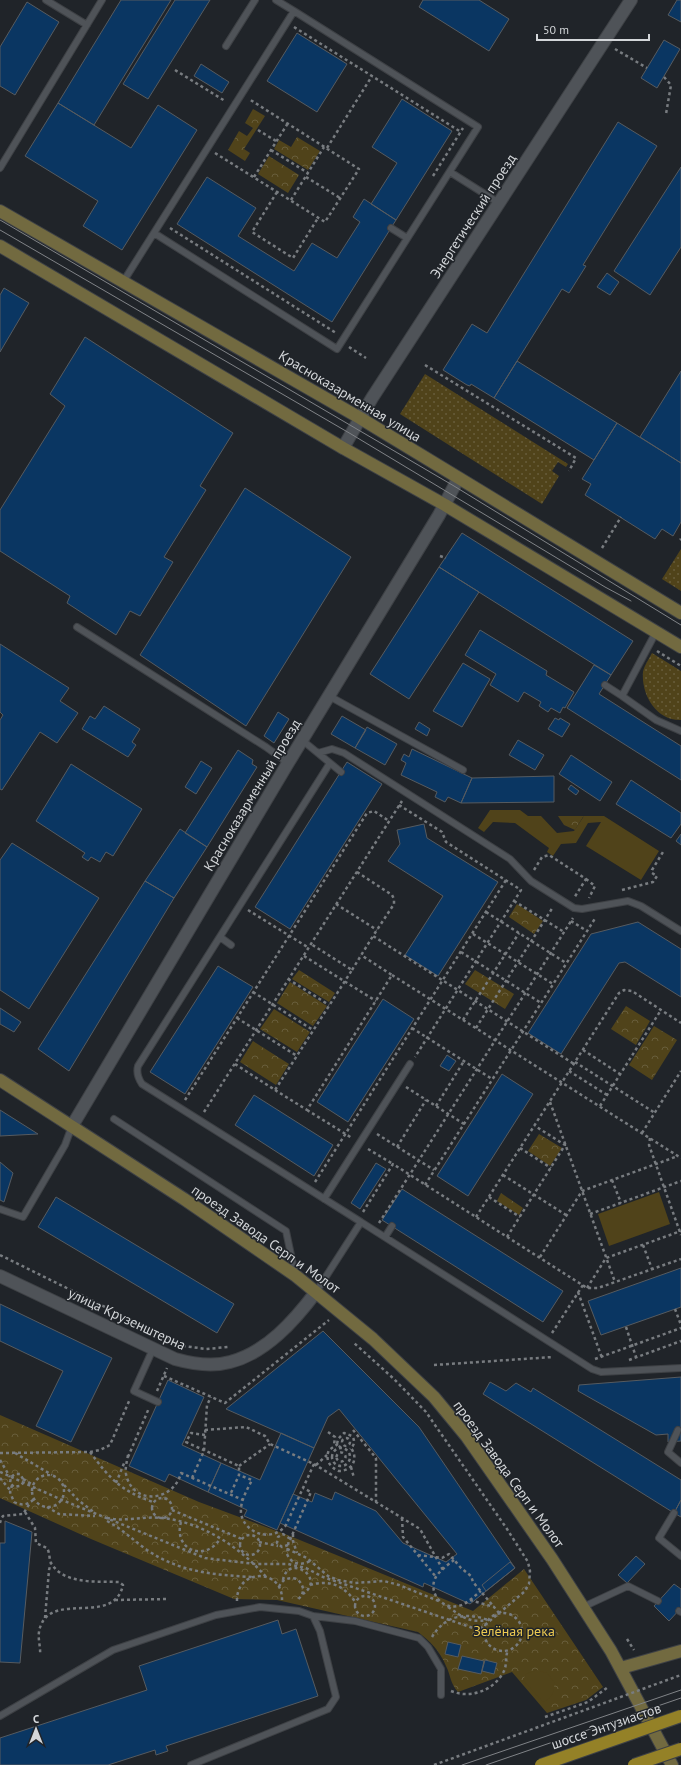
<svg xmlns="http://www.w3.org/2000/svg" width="681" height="1765" viewBox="0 0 681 1765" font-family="'PT Sans',sans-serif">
<defs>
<pattern id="grass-dots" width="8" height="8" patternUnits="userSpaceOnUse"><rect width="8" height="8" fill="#50431a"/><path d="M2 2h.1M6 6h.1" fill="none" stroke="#685d3b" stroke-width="1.8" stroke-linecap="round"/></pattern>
<pattern id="park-crowns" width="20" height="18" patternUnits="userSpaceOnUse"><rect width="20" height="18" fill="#50431a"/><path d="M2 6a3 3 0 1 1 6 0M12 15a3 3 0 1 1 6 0" fill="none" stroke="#685d3b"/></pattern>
</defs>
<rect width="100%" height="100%" fill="#202429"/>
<path fill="url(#grass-dots)" d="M 425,374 L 568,464 L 566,467 L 558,462 L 552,471 L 559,476 L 542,504 L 400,414 Z
M 681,549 L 681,591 L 662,579 Z
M 652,653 L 681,671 L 681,720 C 656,721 641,694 643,672 C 644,666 649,659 652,653 Z"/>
<path fill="url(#park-crowns)" d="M 253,109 L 265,116 L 244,149 L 250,153 L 245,161 L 228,150 L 239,131 L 247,136 L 253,128 L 245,123 Z
M 297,137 L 320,151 L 308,170 L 274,149 L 279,140 L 291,147 Z
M 269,156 L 299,175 L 288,193 L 258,174 Z
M 558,816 L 586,816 L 583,817 L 575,830 L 564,825 Z
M 517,904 L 543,921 L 534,934 L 509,917 Z
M 299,970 L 335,993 L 329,1002 L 292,979 Z
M 475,970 L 514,994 L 505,1009 L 465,984 Z
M 290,982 L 327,1006 L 313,1026 L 277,1003 Z
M 626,1006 L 650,1021 L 636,1045 L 611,1029 Z
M 274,1009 L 310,1032 L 297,1052 L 260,1029 Z
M 654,1026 L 677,1040 L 652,1080 L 629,1065 Z
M 253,1041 L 289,1064 L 276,1085 L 240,1062 Z
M 539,1134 L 562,1148 L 550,1166 L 528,1151 Z
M 501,1193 L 523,1208 L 519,1215 L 497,1201 Z
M 0,1415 L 199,1502 L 290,1536 L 473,1611 L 524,1569 L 603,1687 L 586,1700 L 547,1713 L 512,1672 L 458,1692 C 450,1683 451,1676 446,1666 C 440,1651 430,1641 418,1632 L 277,1600 L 234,1599 L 91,1539 L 0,1498 Z"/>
<path fill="#50431a" d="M 490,810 L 520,810 L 528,816 L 541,816 L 557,833 L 574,831 L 584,816 L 604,816 L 659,851 L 641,880 L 586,846 L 601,822 L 588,823 L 576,843 L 561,844 L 553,856 L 547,852 L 549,848 L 515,823 L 493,822 L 484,832 L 478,828 Z
M 659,1192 L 670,1224 L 609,1246 L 598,1214 Z
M 537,1670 L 547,1673 L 554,1682 C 555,1691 552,1698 543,1702 L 523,1680 L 526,1674 Z"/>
<path fill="#0a3662" stroke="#565b60" d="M 121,0 L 171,0 L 94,125 L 58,103 Z
M 175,0 L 210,0 L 148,99 L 123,84 Z
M 423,0 L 479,0 L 509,19 L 489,51 L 419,7 Z
M 677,0 L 681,0 L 681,22 L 668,15 Z
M 27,2 L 59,22 L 15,95 L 0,86 L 0,47 Z
M 297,33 L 347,64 L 317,112 L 267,81 Z
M 664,40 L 680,49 L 657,88 L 641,78 Z
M 201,64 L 229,82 L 222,93 L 194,76 Z
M 402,99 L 452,131 L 396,220 L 371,204 L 397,163 L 372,147 Z
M 58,103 L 131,148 L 158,105 L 197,130 L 122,250 L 83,226 L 98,201 L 25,156 Z
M 618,122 L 657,146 L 583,265 L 586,266 L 569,293 L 562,289 L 494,398 L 471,384 L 470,386 L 467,385 L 443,370 L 472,324 L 487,333 Z
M 681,167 L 681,247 L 650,295 L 614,271 Z
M 207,177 L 256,208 L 238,236 L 294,271 L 312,243 L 337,258 L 360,222 L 353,217 L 364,199 L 396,220 L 332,322 L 177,224 Z
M 607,273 L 619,282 L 610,295 L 597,287 Z
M 4,288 L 29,303 L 0,352 L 0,295 Z
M 85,337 L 233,433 L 200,486 L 206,490 L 164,557 L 173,562 L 140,616 L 130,611 L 116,635 L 67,603 L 70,596 L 0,551 L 0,510 L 65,406 L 50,394 Z
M 517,361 L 617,423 L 594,460 L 494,398 Z
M 681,371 L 681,463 L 640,437 Z
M 617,423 L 681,463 L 681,522 L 673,536 L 662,529 L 655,539 L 585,495 L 591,484 L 582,479 Z
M 245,488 L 351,557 L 246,726 L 140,655 Z
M 462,533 L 633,641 L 611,675 L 439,567 Z
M 439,567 L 479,592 L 409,699 L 370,674 Z
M 480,630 L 547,671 L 546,675 L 574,692 L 565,708 L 563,707 L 560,713 L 551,708 L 548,712 L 539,706 L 541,702 L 524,692 L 518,702 L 490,685 L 496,674 L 465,655 Z
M 0,644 L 69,688 L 60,701 L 78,713 L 57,743 L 40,732 L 2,790 L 0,789 L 0,720 L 3,715 L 0,712 Z
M 463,663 L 490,679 L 462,727 L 433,711 Z
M 594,665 L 611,675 L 599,694 L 681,746 L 681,780 L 567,708 Z
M 104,706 L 140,729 L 132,742 L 136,745 L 128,757 L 82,729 L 90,716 L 95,719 Z
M 278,712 L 289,719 L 274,743 L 264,736 Z
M 342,716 L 366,730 L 355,748 L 331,734 Z
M 555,718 L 559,720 L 560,718 L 570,724 L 562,737 L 548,729 Z
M 419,722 L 430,729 L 427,736 L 415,729 Z
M 367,727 L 397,744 L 385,765 L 355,748 Z
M 518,740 L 544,755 L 535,770 L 509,755 Z
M 412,749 L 472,778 L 461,803 L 448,797 L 445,802 L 435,797 L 437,792 L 401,775 L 406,763 L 401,760 L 404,754 L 409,757 Z
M 238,750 L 253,760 L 252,764 L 257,767 L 207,847 L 185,833 Z
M 571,755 L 612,782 L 600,801 L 559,774 Z
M 201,761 L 212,768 L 196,794 L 185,787 Z
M 347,762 L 382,784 L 290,929 L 255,907 Z
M 71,764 L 142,809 L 113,856 L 106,852 L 100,862 L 91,857 L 88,861 L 82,857 L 85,853 L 36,821 Z
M 554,776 L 554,802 L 461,803 L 472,778 Z
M 631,780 L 681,813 L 681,824 L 671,838 L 616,804 Z
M 571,785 L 579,791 L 576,795 L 568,789 Z
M 424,824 L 427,838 L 498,882 L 438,976 L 405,955 L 443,896 L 388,861 L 400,844 L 397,830 Z
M 180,829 L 207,847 L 174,898 L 145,881 Z
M 681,834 L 681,845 L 676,841 Z
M 12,843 L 99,898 L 29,1009 L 0,990 L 0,860 Z
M 145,881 L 174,898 L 69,1071 L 38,1049 Z
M 638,922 L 681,949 L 681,997 L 625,962 L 619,963 L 561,1054 L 528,1033 L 591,934 Z
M 218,966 L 253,987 L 185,1094 L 150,1072 Z
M 383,999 L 414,1019 L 348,1122 L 317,1102 Z
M 0,1008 L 21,1022 L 14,1032 L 0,1024 Z
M 447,1055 L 456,1061 L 449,1071 L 440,1066 Z
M 502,1074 L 533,1094 L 468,1196 L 437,1176 Z
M 254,1095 L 333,1145 L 314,1176 L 235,1125 Z
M 0,1110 L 38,1134 L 0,1136 Z
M 0,1162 L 13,1173 L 4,1202 L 0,1200 Z
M 376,1163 L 386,1169 L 360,1209 L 351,1203 Z
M 402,1189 L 563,1291 L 543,1322 L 382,1220 Z
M 56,1197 L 234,1304 L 217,1333 L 38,1227 Z
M 681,1268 L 681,1307 L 601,1335 L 588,1301 Z
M 0,1304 L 112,1358 L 71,1442 L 36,1426 L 63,1371 L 0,1341 Z
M 323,1331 L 419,1427 L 515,1568 L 470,1604 L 424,1583 L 423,1587 L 280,1523 L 293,1494 L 312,1502 L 315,1493 L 332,1500 L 335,1492 L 376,1511 L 403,1543 L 446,1562 L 457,1554 L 339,1409 L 328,1417 L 314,1448 L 226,1409 Z
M 681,1377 L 681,1441 L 668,1442 L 668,1434 L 656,1435 L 578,1391 L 579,1385 Z
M 168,1380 L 204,1397 L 182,1445 L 221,1463 L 208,1492 L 169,1474 L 165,1482 L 129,1466 Z
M 490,1382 L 506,1391 L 516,1383 L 531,1392 L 533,1388 L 681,1480 L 681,1500 L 674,1513 L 483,1394 Z
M 281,1433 L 314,1448 L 277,1530 L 244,1516 L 247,1510 L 208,1492 L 221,1463 L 260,1480 Z
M 681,1500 L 681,1517 L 674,1513 Z
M 5,1521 L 32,1532 L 20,1663 L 0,1662 L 0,1543 L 5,1543 Z
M 636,1556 L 645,1564 L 627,1583 L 618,1575 Z
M 510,1562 L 515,1568 L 486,1591 L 482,1585 Z
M 674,1584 L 681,1589 L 681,1608 L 669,1621 L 654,1606 Z
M 278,1620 L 282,1634 L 296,1629 L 318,1696 L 166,1746 L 168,1751 L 156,1755 L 155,1750 L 108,1765 L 0,1765 L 0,1738 L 147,1690 L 139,1666 Z
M 448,1642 L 461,1645 L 458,1657 L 445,1654 Z
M 462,1656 L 484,1661 L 481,1674 L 458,1669 Z
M 485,1660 L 497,1663 L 494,1674 L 482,1671 Z"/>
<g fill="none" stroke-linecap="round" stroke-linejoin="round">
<g stroke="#3e4145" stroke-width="8">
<path id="lane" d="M 46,0 L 87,25
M 276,0 L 294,11
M 226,46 L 255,0
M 0,168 L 102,0
M 450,172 L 499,203
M 391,228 L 407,238
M 123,282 L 294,11 L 478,127 L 337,349 L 154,233
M 77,627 L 266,747 L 288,763
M 656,632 L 622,696 L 656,720 L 681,731
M 605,685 L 622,696
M 329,696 L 463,770
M 302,740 L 341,772
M 318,753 L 332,749 L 344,753 L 510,859 L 531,881 L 574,908 L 582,909 L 628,901 L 641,906 L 681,931
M 220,937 L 231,945
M 114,1119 L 286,1231 L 295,1274
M 324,1199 L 410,1064
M 0,1209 L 23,1217 L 65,1145 L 72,1126
M 361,1222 L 592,1369 L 601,1372 L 681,1368
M 385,1237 L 392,1226
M 316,1292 L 361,1222 L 142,1084 C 138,1078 136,1073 138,1066 L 330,763
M 153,1349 L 134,1391 L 158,1402
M 678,1430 L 668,1452 L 681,1463
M 674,1513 L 659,1538 L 681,1556
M 583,1607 L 628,1586 L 658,1601
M 679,1611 L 681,1612
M 313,1616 L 355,1621 L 419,1638 L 428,1647 L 441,1669 L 441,1695
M 0,1716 L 113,1650 L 216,1615 L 260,1607 L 299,1611 L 313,1616 L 320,1631 L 336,1697 L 328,1709 L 191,1765"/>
</g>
<g stroke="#3e4145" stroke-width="14">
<path id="street" d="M 343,448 L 372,398 L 631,0
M 72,1126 L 288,763 L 439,515 L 458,479
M 0,1276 L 175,1359 C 193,1364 212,1367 230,1362 C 266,1353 295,1320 316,1292"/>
</g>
<g stroke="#3e4145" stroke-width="14">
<path id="secondary" d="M 0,211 L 360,418 L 681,613
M 0,246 L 343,448 L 445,505 L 681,647
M 0,1080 L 184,1199 L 296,1276 L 373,1339 L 434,1397 L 467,1437 L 552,1559 L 611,1651 L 672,1765
M 621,1668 L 681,1651"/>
</g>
<path stroke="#787c80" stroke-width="2.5" stroke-dasharray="3 3" stroke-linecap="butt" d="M 294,27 L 461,132
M 615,49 L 647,68
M 175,70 L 225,101
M 664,77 L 671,85 L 666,114
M 258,130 L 276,141
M 327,148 L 372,76
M 271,150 L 308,173
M 215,153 L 325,222 L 359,169 L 249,99
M 433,176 L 463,128
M 254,177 L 288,123
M 306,177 L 340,198
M 277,192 L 252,232 L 293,258 L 318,218
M 291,200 L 324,147
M 170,228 L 336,333
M 349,347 L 366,358
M 425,365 L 576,458 L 569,471
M 680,540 L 681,539
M 602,548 L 621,517
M 440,556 L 446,558
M 657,651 L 681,666
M 399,805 L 442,832 L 446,842 L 521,890 L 415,1057
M 534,870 L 542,857 L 549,855 L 586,879 L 574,898
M 357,872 L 392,895 L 394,899 L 394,904 L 373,936 L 574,1064
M 586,879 L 595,886 L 589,898
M 622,890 L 653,882 L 657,876 L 652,873 L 652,870 L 663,852
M 514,901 L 564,932
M 336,904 L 377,930
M 248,910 L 309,948
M 486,912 L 566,963
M 571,921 L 587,931
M 473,934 L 553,984
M 461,952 L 541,1003
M 304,956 L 376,1001
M 352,970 L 373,936
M 392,975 L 681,1158
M 288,979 L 329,1005
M 253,992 L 313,1030
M 237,1018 L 297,1056
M 463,1020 L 519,933
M 412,1028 L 492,1079
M 476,1028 L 553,907
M 583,1050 L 620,1074
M 575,1062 L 655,1113
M 235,1064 L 275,1090 L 352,970 L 311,944
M 569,1071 L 607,1095
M 406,1087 L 464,1124
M 275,1090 L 307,1110 L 392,975 L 361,955
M 185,1100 L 367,813 L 374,811 L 389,821
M 550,1102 L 615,1282
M 436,1106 L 464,1061
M 600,1106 L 661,1010
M 307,1110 L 352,1138
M 204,1112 L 402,801
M 642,1133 L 681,1071
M 377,1134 L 434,1170
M 650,1138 L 649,1145 L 681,1235
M 397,1147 L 426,1100
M 520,1148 L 551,1168
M 368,1149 L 393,1164
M 503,1175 L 566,1215
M 612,1180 L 621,1203
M 315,1182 L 506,880
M 425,1185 L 596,917
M 489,1197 L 520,1217
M 363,1212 L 393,1164 L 587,1288 L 598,1288 L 681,1259
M 590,1214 L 681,1181
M 476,1217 L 619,993 L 624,990 L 632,991 L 681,1023
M 379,1223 L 573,918
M 507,1237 L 565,1145 L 535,1126
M 643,1245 L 652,1269
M 0,1255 L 184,1346 L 206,1349 L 228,1347
M 540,1257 L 582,1191 L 678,1156
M 587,1288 L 606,1258 L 681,1231
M 578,1292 L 602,1358
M 675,1309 L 681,1325
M 626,1327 L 636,1357
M 552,1333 L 583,1285
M 595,1359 L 681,1328
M 629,1360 L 681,1341
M 434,1365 L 553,1357
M 164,1376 L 225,1403 L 329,1320
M 157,1391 L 167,1368
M 205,1430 L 246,1427 L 265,1436 L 270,1444 L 314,1464 L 286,1525 C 273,1543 244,1534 241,1513 C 240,1501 247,1490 252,1480 L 239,1475
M 353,1430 L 376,1458 L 376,1502
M 328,1432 L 335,1437 L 334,1445
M 205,1435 L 191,1433 L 186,1442 L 239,1466 L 239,1475 L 230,1495
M342 1442a4 4 0 1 1 8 0a4 4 0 1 1-8 0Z
M 338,1444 L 329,1450 C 325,1459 329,1467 339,1471 C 352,1471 359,1459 351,1448
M332 1457a9 9 0 1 1 18 0a9 9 0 1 1-18 0Z
M 341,1448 L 337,1444 L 338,1439 L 344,1433 L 352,1436 C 355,1440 355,1445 350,1449
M 90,1452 C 110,1479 121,1491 153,1502
M336.5 1457a4.5 4.5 0 1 1 9 0a4.5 4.5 0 1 1-9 0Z
M 0,1453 L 90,1452 L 100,1450 L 110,1445 L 130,1399
M 15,1453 L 52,1475
M 128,1455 C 127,1462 125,1467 126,1474 C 132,1505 173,1503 181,1473 L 243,1500
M 128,1457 L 149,1408
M 0,1460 L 10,1477
M 314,1464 L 420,1529 L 443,1570
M 316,1465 L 327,1455
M 239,1466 L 270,1444
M 351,1467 L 354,1478
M 0,1472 L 62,1500 L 205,1558 L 255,1564 L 288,1564 L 306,1568 L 323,1577 L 479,1630 L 524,1592 L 529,1584 L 530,1571 L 528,1562 L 507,1529 L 426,1412 L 394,1379 L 353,1342
M32 1491a16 16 0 1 1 32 0a16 16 0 1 1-32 0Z
M 0,1478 L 10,1490
M 192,1478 L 204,1451 L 207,1405 L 211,1397
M 23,1479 L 20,1474 L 15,1474 L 11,1477 L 10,1483 L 14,1487 L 20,1486 L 23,1483 L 23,1479 L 33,1485
M 116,1483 L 125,1461
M 12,1485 L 10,1492 L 14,1502 C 22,1506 28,1505 34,1499
M 64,1485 L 78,1500 L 95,1513
M152 1508a10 10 0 1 1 20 0a10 10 0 1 1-20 0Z
M 47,1507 L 59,1514 L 95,1516
M 172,1510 L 242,1539
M 25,1512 L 35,1528 L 36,1543 L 47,1548 C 50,1553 49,1559 51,1563 C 64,1585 97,1581 119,1582 L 123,1585 C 114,1626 54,1592 41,1625 C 36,1636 41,1645 40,1655
M 107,1518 C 125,1522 143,1516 162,1518 C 202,1522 240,1547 266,1577
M 402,1518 L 403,1537 L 436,1577
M 107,1521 C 122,1529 133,1540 147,1550 C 179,1572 214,1575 252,1577
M 181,1522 C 173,1549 204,1563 220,1539
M 0,1523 L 1,1519 L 3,1516 L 23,1514 L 30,1503
M 293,1534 L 293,1541 L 297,1553
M240 1545a10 10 0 1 1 20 0a10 10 0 1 1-20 0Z
M 290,1540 L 311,1492 L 303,1488
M 259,1542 L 278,1546
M 288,1545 L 282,1547 L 277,1543 L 278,1537 L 283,1534 L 289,1538 L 287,1554 C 291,1564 301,1566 310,1561
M 287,1549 L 307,1558 L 328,1576 L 338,1580 L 355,1583 L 384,1581 L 399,1585 L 441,1602
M 418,1555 L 442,1558 L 449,1554 L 461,1568 L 471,1576 L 473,1582 L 494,1607
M 454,1560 C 449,1564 442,1569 438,1574 C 426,1588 439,1610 458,1606 C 466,1605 474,1596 481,1591
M 283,1580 C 288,1553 327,1578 303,1594
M 310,1585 C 330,1579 345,1586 356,1603
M 279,1587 C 282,1579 289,1577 297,1579 C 305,1586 305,1594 297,1600
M355 1606a10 10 0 1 1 20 0a10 10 0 1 1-20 0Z
M 115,1600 L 168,1599
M 470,1600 L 494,1607 L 499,1613
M 237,1601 C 236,1568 283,1568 282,1600
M 448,1607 C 463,1617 469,1623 487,1620
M484 1632a19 19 0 1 1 38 0a19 19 0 1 1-38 0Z
M 45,1618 L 49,1570 L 51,1563
M 432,1637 C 445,1615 466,1612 488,1620
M 627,1639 L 634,1650
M 451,1691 C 470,1699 494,1691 504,1671 C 507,1665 505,1657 508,1650
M 545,1717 L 588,1702 L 608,1687"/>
<use href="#lane" stroke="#4f5358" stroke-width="6"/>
<use href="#street" stroke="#4f5358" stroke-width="12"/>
<use href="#secondary" stroke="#726a40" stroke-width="12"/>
<path stroke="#808387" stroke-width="1" d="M 0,220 L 454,486 L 681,625
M 0,230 L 351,434 L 605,587 L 631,601
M 462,1765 L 681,1690
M 486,1765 L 681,1698"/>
<g stroke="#3e4145" stroke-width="14" stroke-linecap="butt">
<path id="primary-bridge" d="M 541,1765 L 681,1716
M 634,1765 L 681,1749"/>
</g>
<path stroke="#787c80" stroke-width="2.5" stroke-dasharray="3 3" stroke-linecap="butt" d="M 434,1765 L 681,1675"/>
<use href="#primary-bridge" stroke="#948127" stroke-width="12"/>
</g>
<g text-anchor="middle" stroke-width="3" stroke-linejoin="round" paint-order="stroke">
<g font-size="14" fill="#d3d6d9" stroke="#202429">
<text transform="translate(473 216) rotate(-57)" y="5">Энергетический проезд</text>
<text transform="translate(350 396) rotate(31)" y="5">Красноказарменная улица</text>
<text transform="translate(252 795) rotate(-59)" y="5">Красноказарменный проезд</text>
<text transform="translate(266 1239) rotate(35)" y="5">проезд Завода Серп и Молот</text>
<text transform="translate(127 1319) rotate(25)" y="5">улица Крузенштерна</text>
<text transform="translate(509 1474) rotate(54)" y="5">проезд Завода Серп и Молот</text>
<text transform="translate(606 1726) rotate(-19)" y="5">шоссе Энтузиастов</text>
</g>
<g font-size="14" fill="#edca51" stroke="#202429">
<text x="514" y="1636">Зелёная река</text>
</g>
</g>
<g transform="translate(36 1729)" stroke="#202429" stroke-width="3" paint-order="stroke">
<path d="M0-3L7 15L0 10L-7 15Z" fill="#d3d6d9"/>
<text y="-6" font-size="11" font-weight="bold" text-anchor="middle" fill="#d3d6d9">С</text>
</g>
<path d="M537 34v6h112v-6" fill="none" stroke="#d3d6d9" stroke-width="2"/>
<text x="543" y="34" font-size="12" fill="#d3d6d9" stroke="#202429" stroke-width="3" paint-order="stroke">50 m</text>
</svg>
